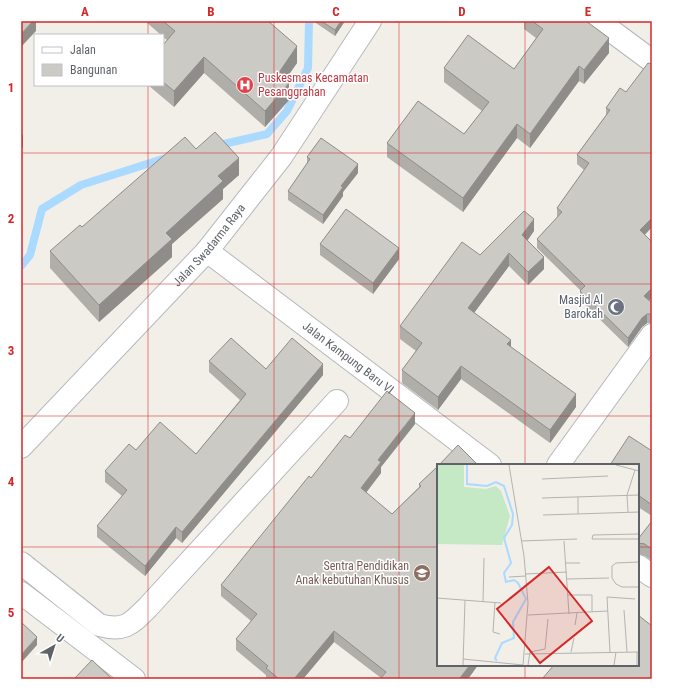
<svg xmlns="http://www.w3.org/2000/svg" width="673" height="700" viewBox="0 0 673 700" font-family="'Roboto Condensed',sans-serif">
<rect width="100%" height="100%" fill="#f1efe8"/>
<g fill="none" stroke-linecap="round" stroke-linejoin="round">
<path stroke="#aadaff" stroke-width="8" d="M 215,146 L 267,134 L 287,111 L 308,68 L 309,21
M 21,266 L 30,255 L 42,209 L 81,185 L 169,157"/>
<g stroke="#b5b8bc" stroke-width="24">
<g id="street">
<path d="M 598,21 L 652,61"/>
<path id="s1" d="M 207,251 L 490,465"/>
<path d="M 558,465 L 652,335"/>
<path d="M 21,563 L 99,625 C 125,632 131,624 148,607 L 337,401"/>
<path d="M 638,566 L 652,576"/>
<path d="M 21,593 L 134,679"/>
</g>
</g>
<g stroke="#b6babf" stroke-width="24">
<g id="secondary">
<path id="s2" d="M 21,447 L 207,251 L 281,157 L 370,21"/>
</g>
</g>
<use href="#street" stroke="#fff" stroke-width="22"/>
<use href="#secondary" stroke="#fff" stroke-width="22"/>
</g>
<path fill="#afaea9" d="M 145,21 L 268,21 L 297,63 L 285,80 L 289,100 L 265,127 L 204,73 L 174,107 L 148,85 L 163,85 L 163,45 L 167,40 L 163,37 L 163,35 L 161,35 Z
M 313,21 L 345,21 L 335,36 Z
M 524,21 L 586,21 L 609,53 L 584,84 L 579,81 L 530,148 L 517,138 L 463,212 L 387,157 L 387,143 L 464,134 L 482,111 L 444,82 L 444,68 L 514,69 L 536,38 L 524,29 Z
M 652,64 L 652,227 L 645,235 L 652,242 L 652,298 L 649,300 L 652,303 L 652,323 L 647,323 L 642,327 L 628,347 L 580,300 L 580,290 L 537,248 L 537,239 L 557,218 L 557,208 L 584,170 L 577,164 L 577,155 L 606,115 L 606,108 L 626,92 Z
M 196,149 L 239,175 L 223,189 L 223,199 L 172,244 L 172,257 L 99,322 L 50,268 L 50,251 L 82,227 Z
M 307,157 L 358,173 L 343,192 L 343,196 L 323,224 L 288,200 L 288,191 L 307,163 Z
M 534,231 L 527,241 L 544,269 L 528,285 L 509,266 L 474,313 L 576,407 L 550,443 L 461,379 L 438,410 L 402,383 L 402,370 L 416,351 L 400,339 L 400,326 L 480,255 Z
M 320,244 L 399,259 L 373,294 L 320,255 Z
M 209,361 L 266,369 L 323,375 L 182,543 L 176,538 L 145,576 L 97,537 L 97,526 L 122,496 L 105,482 L 105,471 L 136,450 L 196,454 L 240,400 L 209,372 Z
M 415,424 L 381,467 L 381,473 L 366,493 L 392,514 L 419,487 L 419,484 L 438,466 L 478,665 L 468,679 L 380,679 L 381,678 L 334,642 L 303,679 L 266,679 L 266,675 L 236,650 L 236,639 L 251,621 L 221,596 L 221,585 L 311,478 L 350,438 Z
M 652,451 L 652,516 L 638,507 L 638,465 Z
M 652,521 L 652,561 L 645,556 L 638,554 L 638,539 Z"/>
<path fill="#8f8d8a" d="M 33,21 L 36,21 L 36,31 L 21,47 L 21,34 Z
M 341,21 L 345,21 L 335,36 L 335,30 Z
M 609,38 L 609,53 L 584,84 L 584,70 Z
M 297,46 L 297,63 L 278,90 L 278,74 Z
M 204,57 L 204,73 L 174,107 L 174,91 Z
M 579,66 L 579,81 L 530,148 L 530,134 Z
M 289,83 L 289,100 L 265,127 L 265,111 Z
M 517,124 L 517,138 L 463,212 L 463,198 Z
M 23,134 L 23,147 L 21,149 L 21,136 Z
M 239,158 L 239,175 L 223,189 L 223,199 L 172,244 L 172,257 L 99,322 L 99,305 L 218,176 Z
M 358,164 L 358,173 L 343,192 L 343,196 L 323,224 L 323,215 L 341,186 Z
M 652,218 L 652,227 L 640,239 L 640,230 Z
M 534,219 L 534,231 L 522,248 L 522,235 Z
M 399,248 L 399,259 L 373,294 L 373,283 Z
M 509,253 L 509,266 L 468,321 L 468,308 Z
M 544,257 L 544,269 L 528,285 L 528,272 Z
M 652,288 L 652,298 L 644,305 L 644,296 Z
M 647,314 L 647,323 L 642,327 L 628,347 L 628,338 L 642,318 Z
M 511,340 L 511,352 L 507,344 Z
M 323,364 L 323,375 L 182,543 L 182,532 Z
M 461,366 L 461,379 L 438,410 L 438,397 Z
M 576,394 L 576,407 L 550,443 L 550,430 Z
M 415,413 L 415,424 L 381,467 L 381,473 L 361,499 L 361,488 L 378,460 Z
M 176,527 L 176,538 L 145,576 L 145,566 Z
M 334,631 L 334,642 L 303,679 L 294,679 Z
M 37,637 L 37,645 L 21,663 L 21,655 Z
M 470,665 L 478,665 L 468,679 L 460,679 L 460,678 Z"/>
<path fill="#cccac5" stroke="#8f8d8a" d="M 21,21 L 33,21 L 21,34 Z
M 163,21 L 268,21 L 297,46 L 278,74 L 289,83 L 265,111 L 204,57 L 174,91 L 163,82 L 163,45 L 175,31 Z
M 321,21 L 341,21 L 335,30 Z
M 532,21 L 586,21 L 609,38 L 584,70 L 579,66 L 530,134 L 517,124 L 463,198 L 387,143 L 418,101 L 464,134 L 489,102 L 444,68 L 468,35 L 514,69 L 543,29 Z
M 648,63 L 652,64 L 652,218 L 640,230 L 652,242 L 652,288 L 644,296 L 652,303 L 652,314 L 647,314 L 642,318 L 628,338 L 580,291 L 585,286 L 537,239 L 562,212 L 557,208 L 589,163 L 577,155 L 610,110 L 606,108 L 620,88 L 626,92 Z
M 215,132 L 239,158 L 218,176 L 223,181 L 166,233 L 172,239 L 99,305 L 50,251 L 80,225 L 82,227 L 185,137 L 196,149 Z
M 321,138 L 358,164 L 341,186 L 343,187 L 323,215 L 288,191 L 310,159 L 307,157 Z
M 346,209 L 399,248 L 373,283 L 320,244 Z
M 524,211 L 534,219 L 522,235 L 544,257 L 528,272 L 509,253 L 468,308 L 511,340 L 507,344 L 576,394 L 550,430 L 461,366 L 438,397 L 402,370 L 422,343 L 400,326 L 462,242 L 480,255 Z
M 231,338 L 266,369 L 292,338 L 323,364 L 182,532 L 176,527 L 145,566 L 97,526 L 127,490 L 105,471 L 129,444 L 136,450 L 160,422 L 196,454 L 246,394 L 209,361 Z
M 387,391 L 415,413 L 378,460 L 381,462 L 361,488 L 392,514 L 421,486 L 419,484 L 438,466 L 438,665 L 470,665 L 460,678 L 462,679 L 380,679 L 386,672 L 334,631 L 294,679 L 279,679 L 266,668 L 268,666 L 236,639 L 257,614 L 221,585 L 309,476 L 311,478 L 345,435 L 350,438 Z
M 629,436 L 652,451 L 652,505 L 638,495 L 638,465 L 610,465 Z
M 458,445 L 478,465 L 439,465 Z
M 652,521 L 652,550 L 645,544 L 638,543 L 638,539 Z
M 638,615 L 652,626 L 652,679 L 542,679 L 554,665 L 638,665 Z
M 21,622 L 37,637 L 21,655 Z
M 92,660 L 112,679 L 74,679 Z"/>
<path fill="none" stroke="#d62828" stroke-width="1" stroke-opacity="0.55" d="M 148,21 L 148,35M 274,21 L 274,679M 399,21 L 399,679M 525,21 L 525,465M 148,85 L 148,679M 21,153 L 652,153M 21,284 L 652,284M 21,416 L 652,416M 21,547 L 438,547M 638,547 L 652,547M 525,665 L 525,679"/>
<defs>
<g id="hospital-disc" transform="scale(0.9)"><circle r="9.5" fill="#e0444e" stroke="#fff"/><path d="M-5-5h3v3.5h4V-5h3V5h-3V1.5h-4V5h-3Z" fill="#fff"/></g>
<g id="mosque-disc" transform="scale(0.9)"><circle r="9.5" fill="#6b7280" stroke="#fff"/><path d="M3.5-4.9A6 6 0 1 0 3.5 4.9A5 5 0 1 1 3.5-4.9Z" fill="#fff"/></g>
<g id="school-disc" transform="scale(0.9)"><circle r="9.5" fill="#8d6e63" stroke="#fff"/><path d="M0-5L7-2L0 1L-7-2ZM-4 1L0 2.5L4 1V4Q0 6-4 4Z" fill="#fff"/></g>
</defs>
<g fill-rule="evenodd">
<use href="#hospital-disc" x="245" y="85"/>
<use href="#mosque-disc" x="616" y="307"/>
<use href="#school-disc" x="422" y="573"/>
</g>
<g text-anchor="middle" stroke-width="3" stroke-linejoin="round" paint-order="stroke">
<g font-size="12" fill="#be3a42" stroke="#fff" text-anchor="start">
<text x="258" y="82">Puskesmas Kecamatan<tspan x="258" dy="14">Pesanggrahan</tspan></text>
</g>
<g font-size="12" fill="#5f6368" stroke="#fff">
<text dy="4" stroke="none"><textPath href="#s2" startOffset="276">Jalan Swadarma Raya</textPath></text>
<text dy="4" stroke="none"><textPath href="#s1" startOffset="177">Jalan Kampung Baru VI</textPath></text>
</g>
<g font-size="12" fill="#5b616d" stroke="#fff" text-anchor="end">
<text x="603" y="304">Masjid Al<tspan x="603" dy="14">Barokah</tspan></text>
</g>
<g font-size="12" fill="#785e54" stroke="#fff" text-anchor="end">
<text x="409" y="570">Sentra Pendidikan<tspan x="409" dy="14">Anak kebutuhan Khusus</tspan></text>
</g>
</g>
<g transform="translate(437 464)">
<rect width="202" height="202" fill="#f1efe8"/>
<path d="M 0,1 L 27,1 L 27,23 L 49,25 L 59,22 L 64,27 L 73,52 L 65,81 L 0,80 Z" fill="#c5e8c5"/>
<path fill="none" stroke="#aadaff" stroke-width="2" d="M 30,1 L 30,20 L 50,22 L 59,18 L 67,22 L 76,50 L 75,61 L 67,74 L 74,99 L 67,109 L 69,118 L 77,116 L 81,119 L 89,135 L 76,158 L 77,174 L 65,179 L 58,194 L 60,197"/>
<path fill="none" stroke="#b3b3b1" stroke-width="1" d="M 72,1 L 87,92 L 91,139 L 86,201M 179,1 L 202,7M 105,15 L 171,12M 141,33 L 141,50M 105,34 L 202,31M 191,48 L 190,31 L 198,6M 106,51 L 202,48M 202,70 L 156,71 L 155,75 L 202,75M 84,77 L 140,75M 127,77 L 132,150M 202,98 L 179,99 L 175,102 L 175,114 L 179,120 L 185,123 L 202,123M 129,99 L 143,99M 88,110 L 130,108M 72,113 L 89,112M 130,115 L 172,114M 131,131 L 155,131 L 155,148M 0,134 L 64,139M 46,138 L 47,94M 58,138 L 56,168 L 63,170M 187,146 L 190,188M 91,151 L 171,147M 138,161 L 140,149M 134,188 L 137,174M 173,188 L 170,133 L 198,135M 200,188 L 200,201M 88,190 L 202,188M 26,195 L 86,201M 26,201 L 28,136M 91,201 L 93,188 L 108,185 L 111,155M 177,201 L 179,188"/>
<path fill="#d62828" fill-opacity="0.15" stroke="#d62828" stroke-width="2" d="M 112,103 L 155,157 L 103,199 L 60,145 Z"/>
<rect width="202" height="202" fill="none" stroke="#5f6368" stroke-width="2"/>
</g>
<rect width="673" height="700" fill="none" stroke="#ffffff" stroke-width="44"/>
<rect x="34" y="34" width="130" height="52" fill="#ffffff" stroke="#bfc1c3"/>
<rect x="42" y="47" width="20" height="6" fill="#ffffff" stroke="#bfc1c3"/>
<text x="70" y="54" font-size="12" fill="#5f6368">Jalan</text>
<rect x="42" y="64" width="20" height="12" fill="#cccac5" stroke="#bfc1c3"/>
<text x="70" y="74" font-size="12" fill="#5f6368">Bangunan</text>
<g transform="translate(54 646) rotate(39)" stroke="#ffffff" stroke-width="3" paint-order="stroke">
<path d="M0-3L7 15L0 10L-7 15Z" fill="#5f6368"/>
<text y="-6" font-size="11" font-weight="bold" text-anchor="middle" fill="#5f6368">U</text>
</g>
<rect x="22" y="22" width="629" height="656" fill="none" stroke="#d62828" stroke-width="1.5"/>
<g font-size="13" text-anchor="middle" font-weight="bold" fill="#d62828">
<text x="85" y="16">A</text>
<text x="211" y="16">B</text>
<text x="336" y="16">C</text>
<text x="462" y="16">D</text>
<text x="588" y="16">E</text>
<text x="11" y="92">1</text>
<text x="11" y="223">2</text>
<text x="11" y="355">3</text>
<text x="11" y="486">4</text>
<text x="11" y="617">5</text>
</g>
</svg>
